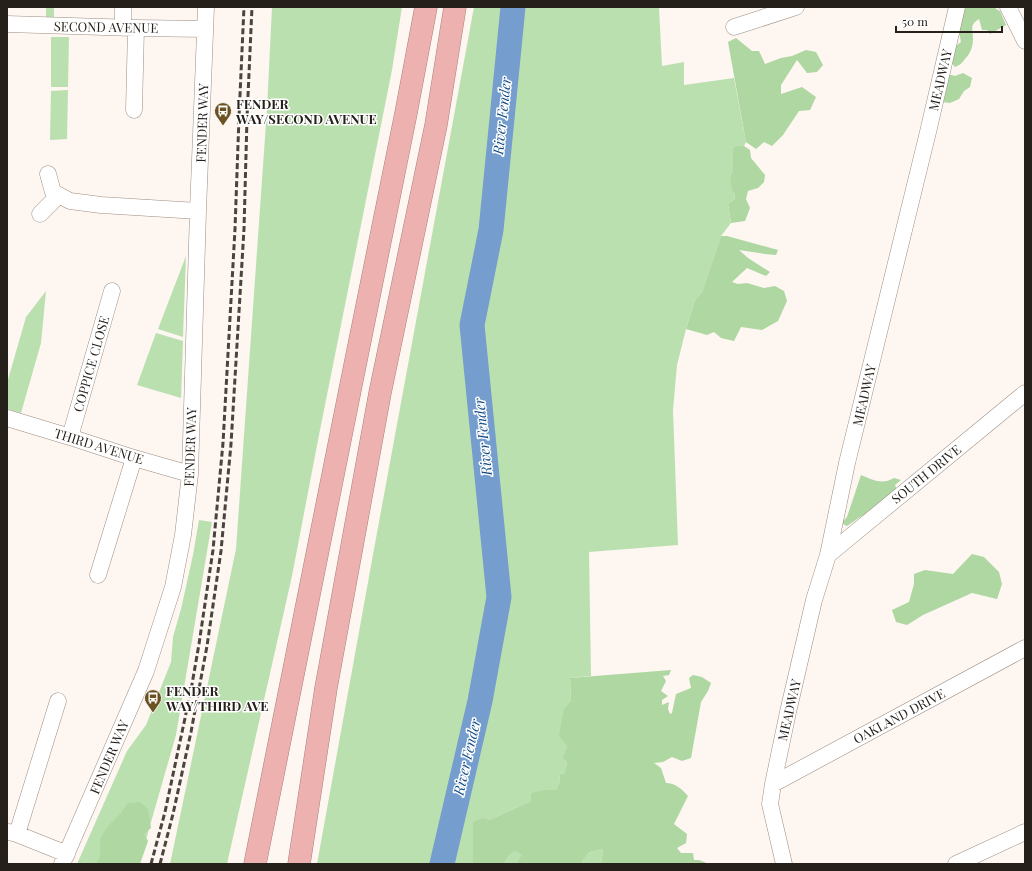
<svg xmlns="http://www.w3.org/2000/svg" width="1032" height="871" viewBox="0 0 1032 871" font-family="'Playfair Display',serif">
<rect width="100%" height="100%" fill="#fdf6f1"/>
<path fill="#bbe0b0" d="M 46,7 L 54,7 L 54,17 L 46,17 Z
M 272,7 L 402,7 L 392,70 L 319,435 L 292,576 L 227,864 L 170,864 L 236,549 L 267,109 Z
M 474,7 L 659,7 L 662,66 L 684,62 L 684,85 L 734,78 L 746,142 L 744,146 L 737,145 L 733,148 L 733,170 L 730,177 L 734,192 L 735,199 L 728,204 L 731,223 L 721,236 L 702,292 L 695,300 L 686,329 L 677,365 L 673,410 L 678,545 L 589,552 L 591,676 L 570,678 L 571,700 L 564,708 L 567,746 L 562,758 L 567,762 L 564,774 L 559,773 L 560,781 L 556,790 L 545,790 L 531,801 L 489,820 L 473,822 L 473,864 L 317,864 L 374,549 Z
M 51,37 L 69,37 L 68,87 L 51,87 Z
M 68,90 L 67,139 L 50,140 L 51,91 Z
M 186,256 L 183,337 L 158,329 Z
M 46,291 L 41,343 L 21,413 L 7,409 L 7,383 L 26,317 Z
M 156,333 L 183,341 L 181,398 L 137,385 Z
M 199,520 L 212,522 L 176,735 L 139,864 L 77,864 L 127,751 L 146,725 L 171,662 L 173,637 L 181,609 L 193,555 Z
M 594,850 L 603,850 L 601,864 L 581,864 L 585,856 Z
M 515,851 L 523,855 L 516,864 L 504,864 L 508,857 Z"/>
<path fill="#aed7a2" d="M 963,7 L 995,7 L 996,9 L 1000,11 L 1006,25 L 990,34 L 987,30 L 982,30 L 979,19 C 969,25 973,29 973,39 C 973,47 970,54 965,59 C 961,64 960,65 955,67 L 952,63 L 953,48 L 961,42 L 959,32 Z
M 736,38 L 752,51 L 759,51 L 765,64 L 781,58 L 792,56 L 806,50 L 816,52 L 823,65 L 817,72 L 807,73 L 797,60 L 781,85 L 781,94 L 802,87 L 816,97 L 810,110 L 799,111 L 783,135 L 772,146 L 764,142 L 756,149 L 746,142 L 728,42 Z
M 963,73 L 972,78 L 970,87 L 964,91 L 959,99 L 950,103 L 942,102 L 948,74 L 955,76 Z
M 737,145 L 744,146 L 750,150 L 751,158 L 765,175 L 764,182 L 758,188 L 748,191 L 746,199 L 750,208 L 745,221 L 731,223 L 728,204 L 735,199 L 734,192 L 732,190 L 730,177 L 733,170 L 733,148 Z
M 721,236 L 727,236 L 778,250 L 776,255 L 765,254 L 739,250 L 748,258 L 770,272 L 766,276 L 747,268 L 732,282 L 738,284 L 747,283 L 764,288 L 775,286 L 784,291 L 787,301 L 778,321 L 762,330 L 741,327 L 734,341 L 721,338 L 714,332 L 707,335 L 686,329 L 695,300 L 702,292 Z
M 861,475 C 873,480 882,485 894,478 L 901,480 L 895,485 L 897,490 L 868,514 L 860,517 L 847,526 L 841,523 L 847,517 Z
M 972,554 L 984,557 L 999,572 L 1002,584 L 997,599 L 972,593 L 923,615 L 907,625 L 896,622 L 892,610 L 909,602 L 914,584 L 914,574 L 925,570 L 953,574 Z
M 671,670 L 669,675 L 663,676 L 666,681 L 661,691 L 668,696 L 662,700 L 662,705 L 669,702 L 668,709 L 670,714 L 672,713 L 676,694 L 691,688 L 689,678 L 693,675 L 702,677 L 711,683 L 708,691 L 701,702 L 691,758 L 682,761 L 672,757 L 663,762 L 654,763 L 661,768 L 666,783 C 675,783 682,789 688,796 L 674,824 L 687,834 L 686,843 L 677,848 L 681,853 L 693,853 L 694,860 L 699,860 L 709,864 L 601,864 L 603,850 C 591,849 586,854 581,864 L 516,864 L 522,855 L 515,851 L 508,857 L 504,864 L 473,864 L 473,822 L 483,818 L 489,820 L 531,801 L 531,793 L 545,790 L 556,790 L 560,781 L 559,773 L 564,774 L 567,762 L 562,758 L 567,746 L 559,736 L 564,708 L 571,700 L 570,678 Z
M 140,802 L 148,809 L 151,828 L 144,834 L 148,841 L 140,864 L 96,864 L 100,856 L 100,839 L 107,827 L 120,814 L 128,803 Z"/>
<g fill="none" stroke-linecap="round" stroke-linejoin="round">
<path stroke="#759ece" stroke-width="25" d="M 442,864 L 480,701 L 499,597 L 472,325 L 491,230 L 513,7"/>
<g stroke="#9d8d82" stroke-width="17">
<path id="street" d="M 1008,7 L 1025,41
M 7,24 L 136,28 L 205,29
M 734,27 L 796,7
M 123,28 L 123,7
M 134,110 L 136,28
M 48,174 L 53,192 L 70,201 L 101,205 L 198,211
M 40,214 L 59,195
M 7,418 L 70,437 L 134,458 L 190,474
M 70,437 L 112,291
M 828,555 L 1025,393
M 98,575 L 134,458
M 773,784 L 1025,648
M 9,832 L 17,834 L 67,854
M 17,834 L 58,701
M 62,864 L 146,671 L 173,587 L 183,535 L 190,474 L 198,211 L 206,7
M 784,864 L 770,804 L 773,784 L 788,712 L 814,600 L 828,555 L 847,463 L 928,132 L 957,7
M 956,864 L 1025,832"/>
</g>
<g stroke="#a77f7c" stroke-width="23">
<path id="highway" d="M 255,864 L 352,380 L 406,113 L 426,7
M 299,864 L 326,688 L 380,393 L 436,125 L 455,7"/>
</g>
<use href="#street" stroke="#fff" stroke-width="16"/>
<use href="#highway" stroke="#edb2b0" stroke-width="22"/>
<path stroke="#4a443f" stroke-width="3" stroke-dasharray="6 3" stroke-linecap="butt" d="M 151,864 L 165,812 L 191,690 L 199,644 L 213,550 L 223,443 L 235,229 L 239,117 L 244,7
M 160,864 L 173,814 L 191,732 L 207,646 L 221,551 L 231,444 L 244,229 L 247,118 L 252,7"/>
</g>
<defs>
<g id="bus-pin" transform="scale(0.9)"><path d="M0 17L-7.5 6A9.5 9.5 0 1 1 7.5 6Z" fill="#6c5123" stroke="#fff"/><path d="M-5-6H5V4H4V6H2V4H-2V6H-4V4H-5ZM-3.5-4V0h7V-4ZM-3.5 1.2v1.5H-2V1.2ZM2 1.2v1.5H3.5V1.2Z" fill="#fff"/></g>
</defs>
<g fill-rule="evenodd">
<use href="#bus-pin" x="223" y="111"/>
<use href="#bus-pin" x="153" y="698"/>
</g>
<g text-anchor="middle" stroke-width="3" stroke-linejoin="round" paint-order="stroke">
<g font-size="13" fill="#26201b" stroke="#fff">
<text transform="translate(106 27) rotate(1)" y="5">SECOND AVENUE</text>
<text transform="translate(940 80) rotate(-77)" y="5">MEADWAY</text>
<text transform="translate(202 123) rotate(-88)" y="5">FENDER WAY</text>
<text transform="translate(91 364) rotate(-74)" y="5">COPPICE CLOSE</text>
<text transform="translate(864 395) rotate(-77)" y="5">MEADWAY</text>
<text transform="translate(99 446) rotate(17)" y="5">THIRD AVENUE</text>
<text transform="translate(190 447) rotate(-88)" y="5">FENDER WAY</text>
<text transform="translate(926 474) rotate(-39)" y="5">SOUTH DRIVE</text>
<text transform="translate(789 710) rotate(-77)" y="5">MEADWAY</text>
<text transform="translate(899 716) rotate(-28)" y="5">OAKLAND DRIVE</text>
<text transform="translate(109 757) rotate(-67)" y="5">FENDER WAY</text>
</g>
<g font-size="13" font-weight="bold" fill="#26201b" stroke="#fff" text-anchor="start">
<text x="236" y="109">FENDER<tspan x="236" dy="15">WAY/SECOND AVENUE</tspan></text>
<text x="166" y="696">FENDER<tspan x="166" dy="15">WAY/THIRD AVE</tspan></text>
</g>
<g font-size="14" font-style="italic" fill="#0f4a85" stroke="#fff">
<text transform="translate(502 116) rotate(-84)" y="5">River Fender</text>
<text transform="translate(483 437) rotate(-96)" y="5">River Fender</text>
<text transform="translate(467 757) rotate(-77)" y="5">River Fender</text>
</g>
</g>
<rect width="1032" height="871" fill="none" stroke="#26201b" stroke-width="16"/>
<path d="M896 26v6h106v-6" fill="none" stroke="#26201b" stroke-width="2"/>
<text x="902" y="26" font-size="12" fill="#26201b" stroke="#ffffff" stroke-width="3" paint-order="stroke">50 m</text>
</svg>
